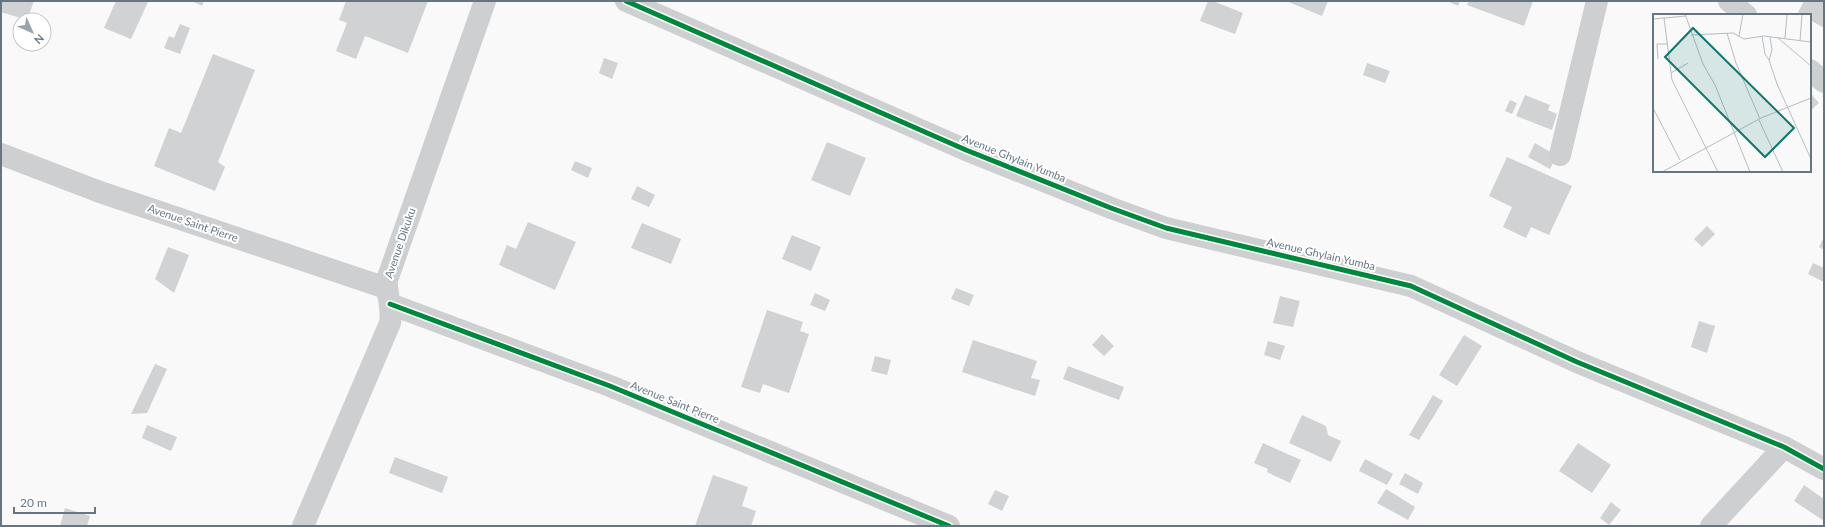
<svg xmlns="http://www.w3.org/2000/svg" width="1825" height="527" viewBox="0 0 1825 527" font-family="Lato,sans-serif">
<rect width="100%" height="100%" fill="#f9f9f9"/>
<path fill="#d0d2d3" d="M 1,1 L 34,1 L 27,20 L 1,12 Z
M 116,1 L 148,2 L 131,39 L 104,28 Z
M 192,1 L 204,1 L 202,6 Z
M 346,1 L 428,1 L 408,53 L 365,36 L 356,59 L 336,51 L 347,23 L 339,20 Z
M 1208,1 L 1213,1 L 1243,13 L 1235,34 L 1200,21 Z
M 1286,1 L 1328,1 L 1322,16 Z
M 1447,1 L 1460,1 L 1458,6 Z
M 1469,1 L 1533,1 L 1524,26 L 1467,5 Z
M 1804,1 L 1824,1 L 1824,28 L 1810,20 L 1810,15 L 1802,15 L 1798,12 Z
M 180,24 L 190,28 L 180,54 L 164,48 L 169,36 L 174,38 Z
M 213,54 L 255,70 L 218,162 L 225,167 L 215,191 L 154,166 L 169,128 L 181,133 Z
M 604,58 L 618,63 L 612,79 L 599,73 Z
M 1367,63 L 1390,71 L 1385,83 L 1363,75 Z
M 1810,93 L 1819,103 L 1810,111 Z
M 1525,95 L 1550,105 L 1548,110 L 1557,114 L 1552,130 L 1516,116 Z
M 1510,100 L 1517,103 L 1512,114 L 1505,111 Z
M 827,142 L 866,158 L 850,196 L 811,180 Z
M 1535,143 L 1557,156 L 1550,169 L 1528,157 Z
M 1507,157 L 1572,186 L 1549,235 L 1531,227 L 1526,238 L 1503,227 L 1512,207 L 1489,196 Z
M 575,161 L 592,168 L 588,178 L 571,170 Z
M 637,186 L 655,195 L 649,207 L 631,199 Z
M 528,222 L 576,242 L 555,290 L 499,265 L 507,245 L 516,249 Z
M 642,223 L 681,239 L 671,264 L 631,248 Z
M 1707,226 L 1715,234 L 1702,247 L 1694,239 Z
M 792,235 L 821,247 L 811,271 L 782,259 Z
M 1824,237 L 1824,250 L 1819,247 Z
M 168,247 L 189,255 L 174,293 L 155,279 Z
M 1813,263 L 1824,268 L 1824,282 L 1808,274 Z
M 956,288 L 974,295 L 969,306 L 951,299 Z
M 815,293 L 830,300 L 825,311 L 810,305 Z
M 1280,296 L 1300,301 L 1293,327 L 1273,323 Z
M 767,310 L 803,322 L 800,331 L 809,334 L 789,393 L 763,384 L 760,393 L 741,387 Z
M 1699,321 L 1715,326 L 1707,353 L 1691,347 Z
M 1102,334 L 1114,346 L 1104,356 L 1092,345 Z
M 1464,335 L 1482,346 L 1457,386 L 1439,375 Z
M 973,340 L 1037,361 L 1031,378 L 1040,380 L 1035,396 L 962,372 Z
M 1268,341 L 1285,346 L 1280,360 L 1264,355 Z
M 875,356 L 891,360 L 887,375 L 871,371 Z
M 155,364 L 167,369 L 147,413 L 131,414 Z
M 1068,366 L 1124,387 L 1119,400 L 1063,379 Z
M 1433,395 L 1443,401 L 1419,440 L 1409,435 Z
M 1302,415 L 1326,426 L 1328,435 L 1341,441 L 1331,462 L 1289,443 Z
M 147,425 L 177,437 L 171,451 L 142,438 Z
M 1263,443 L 1301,460 L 1290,483 L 1267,472 L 1268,469 L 1254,463 Z
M 1578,443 L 1611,465 L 1592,493 L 1559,471 Z
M 395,457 L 448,477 L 442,493 L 389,473 Z
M 1365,459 L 1393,474 L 1387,485 L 1359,471 Z
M 1405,473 L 1423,483 L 1418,494 L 1399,484 Z
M 713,475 L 748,487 L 742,506 L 756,511 L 751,526 L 695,526 Z
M 1804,485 L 1824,499 L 1824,521 L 1794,501 Z
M 1386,489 L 1415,507 L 1408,520 L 1377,503 Z
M 995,490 L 1009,496 L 1002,511 L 988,504 Z
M 1611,502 L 1621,510 L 1609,525 L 1600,518 Z
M 65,508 L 90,516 L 87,526 L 60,526 Z"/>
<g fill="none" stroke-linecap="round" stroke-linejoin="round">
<path stroke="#cecfd0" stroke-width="22" d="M 626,1 L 966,150 L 1111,208 L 1166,228 L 1411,286 L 1577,362 L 1784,447 L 1824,469
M 1729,1 L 1746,15
M 1810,70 L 1824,82
M 1,154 L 100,192 L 386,288
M 1560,155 L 1597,1
M 390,304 L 610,386 L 949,526
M 303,526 L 390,323 C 393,306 386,296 387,280 L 485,1
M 1711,526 L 1784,447"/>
<g stroke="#fff" stroke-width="8">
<path id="cycleway" d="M 626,1 L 966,150 L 1111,208 L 1166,228 L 1411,286 L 1577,362 L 1784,447 L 1824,469
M 390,304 L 610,386 L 949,526"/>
</g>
<use href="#cycleway" stroke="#00873e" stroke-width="5"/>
</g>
<g text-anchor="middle" stroke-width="4" stroke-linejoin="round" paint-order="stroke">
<g font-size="11" fill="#657683" stroke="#fff">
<text transform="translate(1014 158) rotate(22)" y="4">Avenue Ghylain Yumba</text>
<text transform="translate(193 223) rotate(19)" y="4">Avenue Saint Pierre</text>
<text transform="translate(400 243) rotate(-71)" y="4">Avenue Dikuku</text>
<text transform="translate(1321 254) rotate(13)" y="4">Avenue Ghylain Yumba</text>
<text transform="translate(675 402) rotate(22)" y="4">Avenue Saint Pierre</text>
</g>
</g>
<g transform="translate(1653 14)">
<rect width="158" height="158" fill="#f9f9f9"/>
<path fill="none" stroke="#b5bdc3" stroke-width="1" d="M 32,0 L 50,50 L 62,71 L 97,158M 11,4 L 19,66 L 65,158M 0,5 L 33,2M 74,19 L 83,49 L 107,105M 38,21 L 80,19 L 91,25 L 111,22 L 158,28M 86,22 L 90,0M 109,22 L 112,40 L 116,46M 117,23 L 119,36 L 116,46 L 124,70 L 158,145M 125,24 L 158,52M 132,24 L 134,0M 147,27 L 149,0M 5,45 L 4,30 L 15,30M 18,59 L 35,49M 0,94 L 27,146M 106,106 L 130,158M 9,158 L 108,104 L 158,84"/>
<path fill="#0f766e" fill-opacity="0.15" stroke="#0f766e" stroke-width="2" d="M 40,14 L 141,114 L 112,143 L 12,43 Z"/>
<rect width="158" height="158" fill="none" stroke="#657683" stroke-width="2"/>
</g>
<rect width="1825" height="527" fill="none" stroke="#657683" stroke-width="4"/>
<g transform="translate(32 32) rotate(135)"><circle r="19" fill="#ffffff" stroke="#c1c8cd"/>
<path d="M0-3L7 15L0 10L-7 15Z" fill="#99a4ac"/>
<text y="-6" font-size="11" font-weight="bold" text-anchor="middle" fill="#657683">N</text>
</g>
<path d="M14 507v6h81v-6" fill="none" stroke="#657683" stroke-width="2"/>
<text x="20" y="507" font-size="12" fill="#657683" stroke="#ffffff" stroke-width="3" paint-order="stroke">20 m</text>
</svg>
